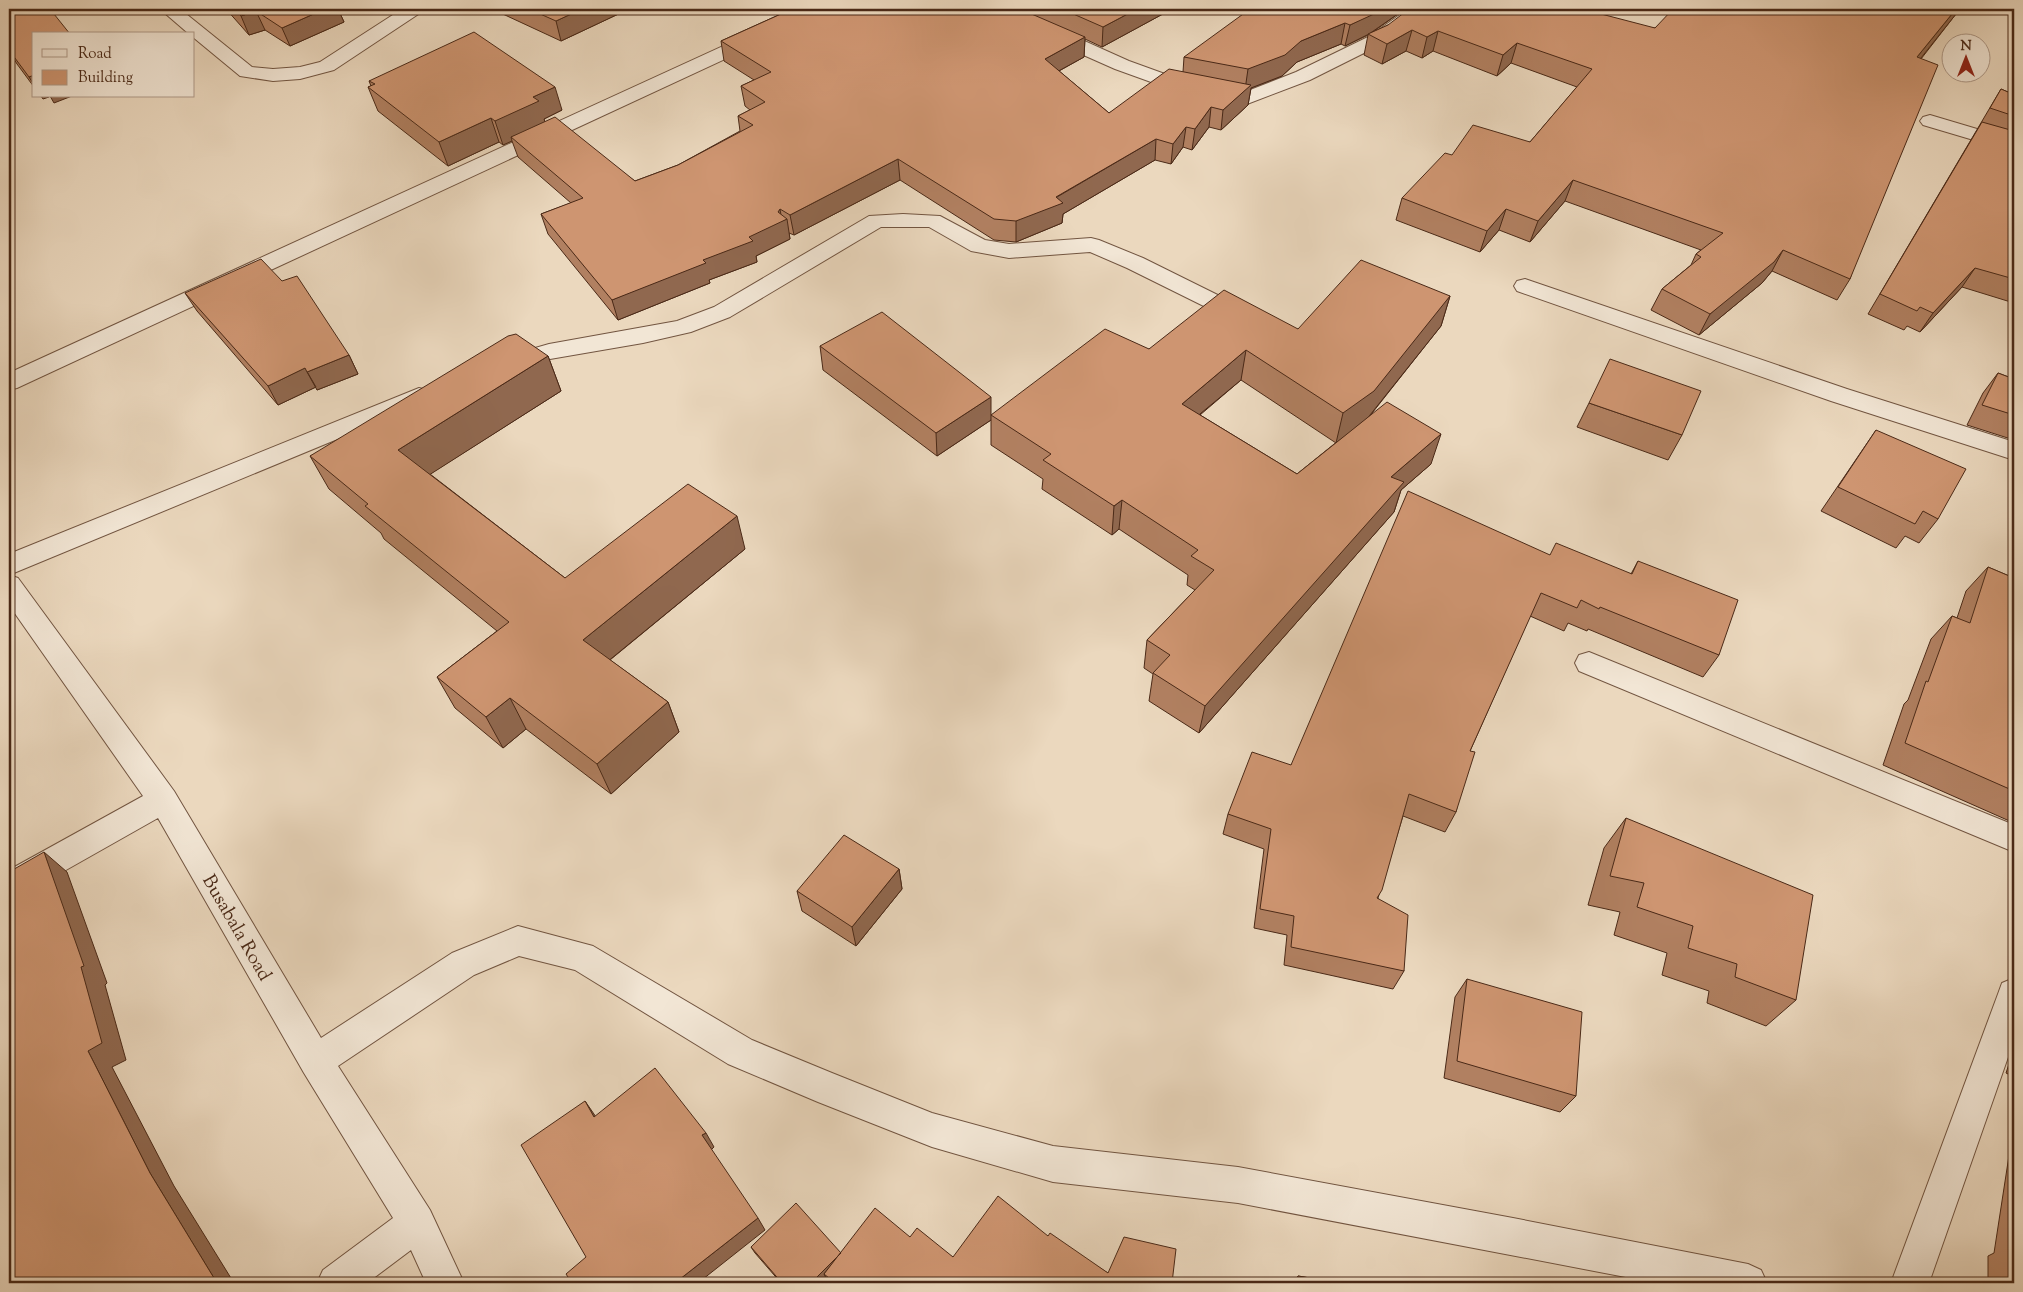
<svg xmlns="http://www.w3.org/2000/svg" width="2023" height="1292" viewBox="0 0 2023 1292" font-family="'Sorts Mill Goudy',serif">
<rect width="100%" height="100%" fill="#ebd8be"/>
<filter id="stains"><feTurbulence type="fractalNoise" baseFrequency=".004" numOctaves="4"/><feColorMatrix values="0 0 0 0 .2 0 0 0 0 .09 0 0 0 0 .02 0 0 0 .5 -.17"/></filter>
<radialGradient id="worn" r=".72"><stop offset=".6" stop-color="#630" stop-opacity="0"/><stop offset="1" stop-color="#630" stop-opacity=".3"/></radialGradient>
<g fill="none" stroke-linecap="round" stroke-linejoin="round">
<g stroke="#725541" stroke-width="2">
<path id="minor" d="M 160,9 L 180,9 L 252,67 L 273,69 L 300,67 L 320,62 L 402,9 L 423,9 L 420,13 L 334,70 L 300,79 L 273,81 L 240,76 L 194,38 L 194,34 L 189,34 Z
M 804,9 L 827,9 L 824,13 L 17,388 L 9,390 L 9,373 Z
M 991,9 L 1013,9 L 1129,61 L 1187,82 L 1245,92 L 1296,72 L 1370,36 L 1408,9 L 1428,9 L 1382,44 L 1310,80 L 1247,104 L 1176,91 L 1115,69 L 1027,30 L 994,13 Z
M 1930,115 L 2014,140 L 2014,152 L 1923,125 L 1920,121 L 1923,117 Z
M 903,214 L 940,216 L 985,240 L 1009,244 L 1091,238 L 1099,240 L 1143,258 L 1252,312 L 1255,317 L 1252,322 L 1244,324 L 1236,322 L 1127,268 L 1090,252 L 1009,258 L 971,251 L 929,227 L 881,227 L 730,317 L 691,332 L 643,343 L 550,359 L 508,372 L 500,370 L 496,364 L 500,358 L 549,344 L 677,321 L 714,307 L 869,216 Z
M 1525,279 L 1847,389 L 2014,442 L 2014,460 L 1831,401 L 1517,291 L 1514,286 L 1517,281 Z
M 419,388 L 427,390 L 431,396 L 427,402 L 9,575 L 18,578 L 174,791 L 321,1038 L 452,953 L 518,926 L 593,946 L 752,1040 L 832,1073 L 932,1113 L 1053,1146 L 1238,1167 L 1513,1218 L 1748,1264 L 1761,1270 L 1767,1283 L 1657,1283 L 1238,1203 L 1053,1182 L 932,1147 L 818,1102 L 728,1064 L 575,970 L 519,956 L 474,975 L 338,1066 L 430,1210 L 464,1283 L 426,1283 L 411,1250 L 367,1283 L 317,1283 L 323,1270 L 393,1218 L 304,1073 L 158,818 L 20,896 L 9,900 L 9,870 L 143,796 L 9,605 L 9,554 Z
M 1589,652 L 2014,825 L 2014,852 L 1579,671 L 1575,663 L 1579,655 Z
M 2014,978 L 2014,1040 L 1929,1283 L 1891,1283 L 1998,994 L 2002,983 Z"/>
</g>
<use href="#minor" fill="#f2e6d5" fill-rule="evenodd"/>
</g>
<path fill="#b18061" stroke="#4a2917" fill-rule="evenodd" d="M 9,9 L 34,34 L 34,87 L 17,64 L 9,51 Z
M 226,9 L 338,9 L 344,22 L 290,46 L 265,30 L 249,35 Z
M 492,9 L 629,9 L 561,41 Z
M 792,9 L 1172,9 L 1102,47 L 1085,39 L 1084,57 L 1059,71 L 1109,113 L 1183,72 L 1184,57 L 1405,9 L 1370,34 L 1388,25 L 1655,28 L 1956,14 L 1921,59 L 1850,279 L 1837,300 L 1772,271 L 1762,283 L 1699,335 L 1651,310 L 1662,289 L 1691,265 L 1696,254 L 1701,250 L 1565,201 L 1530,242 L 1499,230 L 1480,252 L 1396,220 L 1402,198 L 1452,155 L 1530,142 L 1577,87 L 1511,63 L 1497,76 L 1433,51 L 1422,58 L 1406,51 L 1382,64 L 1364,55 L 1368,35 L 1345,46 L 1341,44 L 1297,62 L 1282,76 L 1251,88 L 1248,105 L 1221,130 L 1209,127 L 1192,150 L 1183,147 L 1171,164 L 1155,160 L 1063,214 L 1062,223 L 1016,242 L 994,240 L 900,180 L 794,235 L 789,233 L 790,239 L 756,256 L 757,262 L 709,280 L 710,283 L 618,320 L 548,234 L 541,214 L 571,203 L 518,157 L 512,141 L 503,145 L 499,142 L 448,166 L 378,111 L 368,87 L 371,86 L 369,81 L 562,110 L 544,119 L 545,122 L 635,181 L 678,165 L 740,131 L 738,116 L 750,110 L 745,106 L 741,86 L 754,80 L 724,61 L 721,41 Z
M 2014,84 L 2014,303 L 1962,287 L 1920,332 L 1907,326 L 1904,330 L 1868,314 L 2001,89 L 2008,92 Z
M 185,293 L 349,355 L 358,374 L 317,390 L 316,387 L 278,405 L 197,311 Z
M 1450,296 L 1441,326 L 1369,417 L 1431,464 L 1401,490 L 1394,512 L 1199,733 L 1149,701 L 1153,674 L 1144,668 L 1147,640 L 1195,590 L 1187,585 L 1188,575 L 1119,529 L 1112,535 L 1042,489 L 1043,479 L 991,445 L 991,420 L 937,456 L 823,370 L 820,346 L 991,415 L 1149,349 L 1298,329 ZM 1241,380 L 1336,443 L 1344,436 L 1297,474 L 1200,415 Z
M 548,356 L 561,391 L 430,474 L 565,578 L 745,549 L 610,660 L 668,702 L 679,732 L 611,794 L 526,729 L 503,748 L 455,708 L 437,677 L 497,631 L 384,539 L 381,533 L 329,489 L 310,456 Z
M 1998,373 L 2014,379 L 2014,440 L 1967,425 L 1983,393 Z
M 1589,403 L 1682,435 L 1668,460 L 1577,427 Z
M 1876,430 L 1938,519 L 1919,543 L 1905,536 L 1896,548 L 1821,511 Z
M 1550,555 L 1631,574 L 1638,561 L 1719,655 L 1703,677 L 1588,629 L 1587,631 L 1568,623 L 1564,631 L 1530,616 L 1470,751 L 1456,812 L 1445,832 L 1403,816 L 1378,898 L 1404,971 L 1393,989 L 1284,965 L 1287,935 L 1254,928 L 1264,849 L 1223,834 L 1228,814 L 1291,765 Z
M 1988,567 L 2014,578 L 2014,823 L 1883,765 L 1904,704 L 1908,700 L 1931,639 L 1952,616 L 1957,618 L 1966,591 Z
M 1626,818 L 1796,1000 L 1766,1026 L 1707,1003 L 1709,991 L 1662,975 L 1667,953 L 1614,935 L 1620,912 L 1588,905 L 1604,848 Z
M 899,869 L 902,889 L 856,946 L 802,911 L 797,891 Z
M 1467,979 L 1576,1096 L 1560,1112 L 1444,1078 L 1455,997 Z
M 2014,1049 L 2014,1077 L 2006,1073 Z
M 2014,1123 L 2014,1283 L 1988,1283 L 1988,1256 L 1994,1253 Z
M 1048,1236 L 1108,1273 L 1172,1283 L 829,1283 L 826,1278 L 820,1283 L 781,1283 L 755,1253 L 751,1247 L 841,1253 L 910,1237 L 953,1257 Z
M 1298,1276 L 1340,1283 L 1292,1283 Z"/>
<path fill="#90684f" stroke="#4a2917" d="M 325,9 L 338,9 L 344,22 L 290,46 L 282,28 Z
M 582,9 L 629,9 L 561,41 L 556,21 Z
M 1137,9 L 1172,9 L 1102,47 L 1103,27 Z
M 1381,9 L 1405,9 L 1369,34 L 1345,46 L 1350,25 Z
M 1956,9 L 1959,9 L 1956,14 L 1905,78 L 1917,57 Z
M 256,11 L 265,30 L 249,35 L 241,16 Z
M 1345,23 L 1341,44 L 1297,62 L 1282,76 L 1251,88 L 1248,105 L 1221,130 L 1223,110 L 1245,90 L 1248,69 L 1301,41 Z
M 1412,30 L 1406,51 L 1382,64 L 1387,44 Z
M 1438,31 L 1433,51 L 1422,58 L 1427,37 Z
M 1085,37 L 1084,57 L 1044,79 L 1045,59 Z
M 1517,43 L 1511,63 L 1497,76 L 1503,55 Z
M 34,75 L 34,85 L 29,77 Z
M 555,87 L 562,110 L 544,119 L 546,125 L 511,137 L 512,141 L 503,145 L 495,121 L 533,97 Z
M 41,96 L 49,96 L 49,97 L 43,99 Z
M 50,96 L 72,96 L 54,103 Z
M 1211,107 L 1209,127 L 1192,150 L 1195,129 Z
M 491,118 L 499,142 L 448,166 L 439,142 Z
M 1186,127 L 1183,147 L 1171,164 L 1173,144 Z
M 1156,139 L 1155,160 L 1063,214 L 1062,223 L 1016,242 L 1016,221 Z
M 898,159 L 900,180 L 794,235 L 790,215 Z
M 1573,180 L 1565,201 L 1530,242 L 1538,221 Z
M 780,209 L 782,221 L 787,219 L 790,239 L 756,256 L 757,262 L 709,280 L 710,283 L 618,320 L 612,300 L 703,260 L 778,212 Z
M 1506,209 L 1499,230 L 1480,252 L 1487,231 Z
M 1783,250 L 1772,271 L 1762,283 L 1699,335 L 1710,314 Z
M 1975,268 L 1962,287 L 1920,332 L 1933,313 Z
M 1450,296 L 1441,326 L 1366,420 L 1336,443 L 1343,413 Z
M 1246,350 L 1241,380 L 1177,433 L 1182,404 Z
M 349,355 L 358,374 L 317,390 L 307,372 Z
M 548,356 L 561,391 L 415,484 L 398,450 Z
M 305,368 L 316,387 L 278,405 L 268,386 Z
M 991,397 L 991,420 L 937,456 L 936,433 Z
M 1441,434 L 1431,464 L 1401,490 L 1394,512 L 1199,733 L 1205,706 L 1391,477 Z
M 1122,500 L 1119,529 L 1112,535 L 1114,506 Z
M 737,516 L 745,549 L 596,671 L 583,640 Z
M 510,698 L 526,729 L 503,748 L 486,717 Z
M 668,702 L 679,732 L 611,794 L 597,764 Z
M 44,852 L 67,872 L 107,983 L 105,985 L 126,1060 L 112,1067 L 174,1186 L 234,1283 L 217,1283 L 150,1173 L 88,1051 L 81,967 Z
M 899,869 L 902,889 L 856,946 L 852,927 Z
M 585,1101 L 596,1117 L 594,1117 Z
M 706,1133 L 714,1147 L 711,1150 L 702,1135 Z
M 758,1218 L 765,1230 L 698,1283 L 683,1283 L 680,1279 Z
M 841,1253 L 824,1274 L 826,1278 L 820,1283 L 811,1283 Z"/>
<path fill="#ce9571" stroke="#4a2917" d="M 9,9 L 50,9 L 70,34 L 34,34 L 34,75 L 29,77 L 9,50 L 9,40 L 14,38 L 9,33 Z
M 234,9 L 325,9 L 282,28 L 256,11 L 241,16 Z
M 529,9 L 582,9 L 556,21 Z
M 792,9 L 1020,9 L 1085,37 L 1045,59 L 1109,113 L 1169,69 L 1251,85 L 1223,110 L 1211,107 L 1195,129 L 1186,127 L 1173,144 L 1156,139 L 1056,197 L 1063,203 L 1016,221 L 994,219 L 898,159 L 790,215 L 780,209 L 778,212 L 787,219 L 749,237 L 753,241 L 703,260 L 706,263 L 612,300 L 541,214 L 583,198 L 511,137 L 555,117 L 635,181 L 678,165 L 753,125 L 738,116 L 765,102 L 741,86 L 771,72 L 721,41 Z
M 1062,9 L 1137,9 L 1103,27 Z
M 1250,9 L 1381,9 L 1374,14 L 1350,25 L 1345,23 L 1301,41 L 1285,55 L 1248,69 L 1184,57 Z
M 1409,9 L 1582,9 L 1655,28 L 1673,9 L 1956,9 L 1917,57 L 1938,65 L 1850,279 L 1783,250 L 1774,262 L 1710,314 L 1662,289 L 1701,257 L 1696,254 L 1723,233 L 1573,180 L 1538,221 L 1506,209 L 1487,231 L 1402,198 L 1445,153 L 1452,155 L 1473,125 L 1530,142 L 1592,69 L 1517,43 L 1503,55 L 1438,31 L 1427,37 L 1412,30 L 1387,44 L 1368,34 L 1388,25 Z
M 474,32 L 555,87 L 533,97 L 539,101 L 495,121 L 491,118 L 439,142 L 368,87 L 375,84 L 369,81 Z
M 2014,84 L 2014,116 L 1990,108 L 2001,89 L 2008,92 Z
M 1982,122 L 2014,131 L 2014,279 L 1975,268 L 1933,313 L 1920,307 L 1917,311 L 1880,294 Z
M 261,259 L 282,281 L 297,276 L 349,355 L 307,372 L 305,368 L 268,386 L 185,293 Z
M 1361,260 L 1450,296 L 1374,391 L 1343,413 L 1246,350 L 1182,404 L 1297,474 L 1387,402 L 1441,434 L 1391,477 L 1404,482 L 1205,706 L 1153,673 L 1170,655 L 1147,640 L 1214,570 L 1191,556 L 1198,550 L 1122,500 L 1114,506 L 1043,460 L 1051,454 L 991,415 L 1105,329 L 1149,349 L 1224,290 L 1298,329 Z
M 882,312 L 991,397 L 936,433 L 820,346 Z
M 516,334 L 548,356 L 398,450 L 565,578 L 688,484 L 737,516 L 583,640 L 668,702 L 597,764 L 510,698 L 486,717 L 437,677 L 509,622 L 365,506 L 368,504 L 310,456 L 508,336 Z
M 1610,359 L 1701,391 L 1682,435 L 1589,403 Z
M 1998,373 L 2014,379 L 2014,415 L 1982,405 Z
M 1876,430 L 1966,469 L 1938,519 L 1923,511 L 1915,524 L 1838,487 Z
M 1408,491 L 1550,555 L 1556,543 L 1632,574 L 1638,561 L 1738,600 L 1719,655 L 1600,607 L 1599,609 L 1581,600 L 1577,608 L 1541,593 L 1470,751 L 1475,752 L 1456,812 L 1409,794 L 1382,890 L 1377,898 L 1408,915 L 1404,971 L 1291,947 L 1294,916 L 1260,909 L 1271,829 L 1228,814 L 1252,752 L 1291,765 Z
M 1988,567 L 2014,578 L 2014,791 L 1905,743 L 1926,681 L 1928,682 L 1952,616 L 1970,623 Z
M 1626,818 L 1813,895 L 1796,1000 L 1735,977 L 1737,964 L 1688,948 L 1693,926 L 1637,907 L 1644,883 L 1610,876 Z
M 844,835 L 899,869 L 852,927 L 797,891 Z
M 44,852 L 84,966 L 81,967 L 102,1043 L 88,1051 L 150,1173 L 217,1283 L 9,1283 L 9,872 Z
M 1467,979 L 1582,1012 L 1576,1096 L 1457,1061 Z
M 655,1068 L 706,1133 L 702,1135 L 758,1218 L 680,1279 L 683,1283 L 572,1283 L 566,1274 L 586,1257 L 521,1145 L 585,1101 L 594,1117 Z
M 998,1196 L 1048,1236 L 1050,1233 L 1108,1273 L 1124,1237 L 1176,1249 L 1172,1283 L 1022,1283 L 1015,1279 L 1012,1283 L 835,1283 L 824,1274 L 875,1208 L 910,1237 L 917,1228 L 953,1257 Z
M 796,1203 L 841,1253 L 811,1283 L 782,1283 L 751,1247 Z
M 1298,1276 L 1340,1283 L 1297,1283 Z
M 1400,1279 L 1414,1283 L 1400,1283 Z"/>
<g text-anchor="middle" stroke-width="4" stroke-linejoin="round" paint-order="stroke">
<g font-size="19" fill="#4a2917" stroke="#f2e6d5">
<text transform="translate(238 927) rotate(60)" y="7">Busabala Road</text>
</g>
</g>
<rect width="2023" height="1292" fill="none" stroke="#ebd8be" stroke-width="30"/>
<rect x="10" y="10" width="2003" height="1272" fill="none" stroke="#4a2917" stroke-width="2.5"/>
<rect x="15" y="15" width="1993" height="1262" fill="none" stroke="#4a2917"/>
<rect x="32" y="32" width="162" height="65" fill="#f2e6d5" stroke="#af9a89"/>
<rect x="42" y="49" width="25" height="8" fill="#f2e6d5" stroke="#af9a89"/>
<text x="78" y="58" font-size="15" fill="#4a2917">Road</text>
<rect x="42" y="70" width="25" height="15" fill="#ce9571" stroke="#af9a89"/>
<text x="78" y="82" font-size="15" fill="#4a2917">Building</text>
<g transform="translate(1966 58)"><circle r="24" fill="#f2e6d5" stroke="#af9a89"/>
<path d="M0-4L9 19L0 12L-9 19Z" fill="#8f2418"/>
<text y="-8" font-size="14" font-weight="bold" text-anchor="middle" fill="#4a2917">N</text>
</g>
<rect width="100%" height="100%" filter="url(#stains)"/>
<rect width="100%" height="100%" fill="url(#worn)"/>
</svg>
